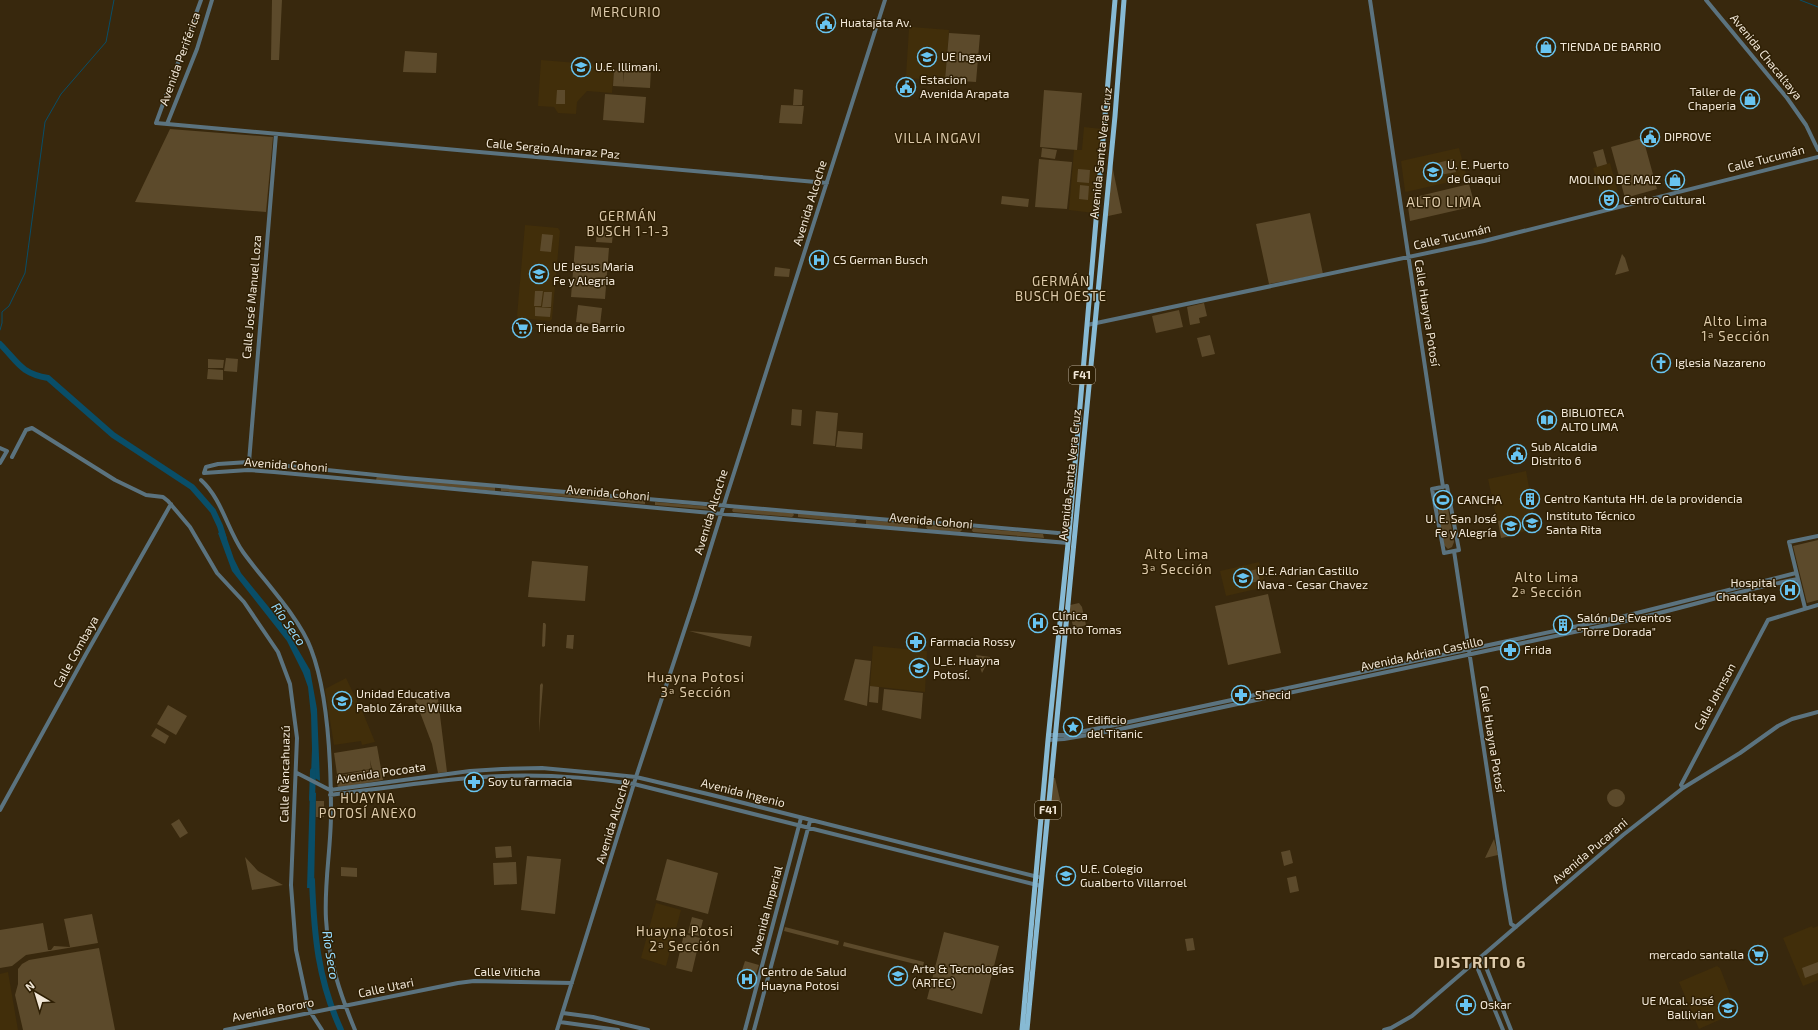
<svg xmlns="http://www.w3.org/2000/svg" width="1818" height="1030" viewBox="0 0 1818 1030" font-family="'Exo 2',sans-serif">
<rect width="100%" height="100%" fill="#38280d"/>
<path fill="#412e0a" d="M 912,27 L 949,30 L 945,81 L 908,78 L 906,76 L 909,29 Z
M 541,60 L 614,66 L 612,93 L 587,91 L 577,102 L 576,114 L 558,113 L 554,107 L 538,106 Z
M 1084,127 L 1102,129 L 1094,213 L 1069,210 L 1074,150 L 1082,150 Z
M 1459,148 L 1467,178 L 1406,192 L 1405,191 L 1401,161 Z
M 1610,163 L 1618,192 L 1601,196 L 1593,168 Z
M 525,225 L 558,228 L 560,231 L 552,319 L 550,321 L 519,318 L 517,316 Z
M 1526,471 L 1535,520 L 1533,529 L 1501,538 L 1488,479 Z
M 1259,562 L 1266,585 L 1265,587 L 1226,596 L 1220,571 Z
M 873,646 L 927,651 L 925,692 L 870,686 Z
M 346,678 L 363,713 L 375,742 L 362,745 L 361,741 L 334,745 L 325,689 Z
M 656,903 L 681,910 L 666,966 L 641,958 Z
M 1812,926 L 1813,928 L 1818,926 L 1818,980 L 1803,986 L 1783,938 Z
M 1717,966 L 1720,968 L 1737,1012 L 1699,1029 L 1679,982 Z
M 8,972 L 18,1030 L 0,1030 L 0,974 Z"/>
<path fill="#5c4a2b" d="M 272,0 L 282,0 L 279,60 L 271,60 Z
M 949,33 L 980,35 L 976,82 L 945,80 Z
M 405,51 L 437,53 L 436,73 L 403,72 Z
M 624,67 L 651,68 L 650,88 L 613,86 L 614,70 L 623,71 L 623,83 Z
M 794,89 L 803,90 L 802,105 L 793,105 Z
M 557,90 L 565,90 L 565,104 L 556,104 Z
M 1044,90 L 1082,93 L 1077,150 L 1040,147 Z
M 605,94 L 646,97 L 644,123 L 603,120 Z
M 781,105 L 804,106 L 802,124 L 779,123 Z
M 170,129 L 273,137 L 266,212 L 135,202 Z
M 1643,138 L 1657,189 L 1625,198 L 1611,147 Z
M 1042,148 L 1057,150 L 1055,159 L 1041,157 Z
M 1603,149 L 1607,164 L 1597,167 L 1593,152 Z
M 1039,159 L 1072,162 L 1067,209 L 1035,207 Z
M 1453,159 L 1456,172 L 1440,175 L 1437,163 Z
M 1112,165 L 1122,213 L 1108,216 Z
M 1078,169 L 1090,170 L 1089,183 L 1077,182 Z
M 1469,184 L 1475,206 L 1410,221 L 1407,199 Z
M 1080,185 L 1089,186 L 1088,200 L 1079,199 Z
M 1002,196 L 1029,199 L 1028,207 L 1001,204 Z
M 1310,213 L 1323,274 L 1269,284 L 1256,224 Z
M 597,232 L 613,233 L 612,243 L 596,242 Z
M 542,234 L 553,235 L 551,252 L 540,251 Z
M 575,246 L 609,248 L 605,299 L 571,297 Z
M 1622,254 L 1625,258 L 1629,271 L 1615,275 Z
M 775,267 L 790,269 L 789,277 L 774,276 Z
M 535,291 L 543,291 L 541,306 L 534,306 Z
M 544,292 L 552,292 L 551,307 L 542,307 Z
M 1204,303 L 1207,316 L 1199,318 L 1200,323 L 1190,325 L 1187,307 Z
M 578,305 L 602,308 L 600,325 L 576,322 Z
M 535,307 L 551,308 L 550,317 L 535,316 Z
M 1179,310 L 1183,327 L 1156,333 L 1152,316 Z
M 1210,335 L 1215,354 L 1202,357 L 1197,338 Z
M 226,358 L 238,359 L 237,372 L 224,371 Z
M 208,359 L 224,360 L 223,368 L 208,368 Z
M 208,369 L 223,370 L 223,380 L 207,379 Z
M 792,409 L 802,410 L 801,426 L 791,425 Z
M 816,411 L 838,413 L 835,446 L 813,444 Z
M 838,431 L 863,433 L 862,449 L 836,447 Z
M 377,476 L 495,487 L 495,491 L 376,480 Z
M 501,488 L 645,500 L 645,504 L 501,491 Z
M 1445,491 L 1454,542 L 1452,547 L 1448,549 L 1443,544 L 1436,493 Z
M 655,502 L 715,507 L 714,510 L 655,505 Z
M 734,508 L 793,513 L 794,515 L 792,517 L 733,512 L 732,510 Z
M 798,513 L 855,519 L 857,520 L 855,523 L 798,517 Z
M 1508,519 L 1511,536 L 1501,538 L 1498,521 Z
M 866,520 L 917,524 L 918,527 L 917,529 L 866,525 Z
M 928,525 L 961,527 L 962,530 L 960,532 L 928,530 L 926,527 Z
M 974,528 L 1043,534 L 1044,538 L 973,532 L 971,529 Z
M 1818,540 L 1818,600 L 1807,603 L 1793,546 Z
M 532,561 L 588,566 L 585,601 L 528,597 Z
M 1257,569 L 1260,581 L 1244,584 L 1242,573 Z
M 1268,594 L 1281,653 L 1228,665 L 1215,606 Z
M 1079,603 L 1082,607 L 1086,625 L 1074,629 L 1068,609 L 1070,605 Z
M 543,623 L 545,623 L 546,625 L 545,646 L 543,647 L 542,646 Z
M 689,631 L 752,636 L 750,647 Z
M 567,635 L 574,635 L 573,649 L 566,648 Z
M 976,655 L 990,657 L 982,673 Z
M 855,659 L 871,661 L 867,706 L 844,700 Z
M 542,683 L 543,685 L 539,733 L 540,685 Z
M 870,686 L 879,687 L 878,703 L 869,702 Z
M 884,689 L 923,693 L 921,719 L 882,710 Z
M 437,691 L 447,772 L 438,773 L 432,744 L 413,694 Z
M 168,705 L 187,716 L 176,735 L 157,724 Z
M 156,728 L 169,736 L 165,744 L 151,736 Z
M 377,746 L 383,780 L 338,788 L 336,776 L 372,769 L 370,760 L 371,769 L 337,774 L 334,753 Z
M 1053,778 L 1055,778 L 1061,804 L 1052,807 L 1050,806 Z
M1607 798a9 9 0 1 1 18 0a9 9 0 1 1-18 0Z
M 316,801 L 324,801 L 324,817 L 316,817 Z
M 179,819 L 188,833 L 180,838 L 171,824 Z
M 1494,839 L 1498,855 L 1485,858 Z
M 511,846 L 512,857 L 496,858 L 495,847 Z
M 1290,850 L 1293,863 L 1284,866 L 1281,852 Z
M 527,856 L 561,859 L 555,914 L 521,910 Z
M 245,857 L 258,871 L 283,885 L 252,890 Z
M 667,859 L 718,873 L 708,914 L 656,900 Z
M 516,862 L 517,884 L 494,885 L 493,863 Z
M 341,867 L 357,868 L 357,877 L 341,876 Z
M 1296,876 L 1299,891 L 1290,893 L 1287,878 Z
M 92,914 L 98,943 L 26,955 L 12,966 L 0,968 L 0,930 L 43,923 L 48,950 L 51,950 L 54,946 L 70,947 L 64,919 Z
M 692,917 L 703,920 L 699,936 L 688,933 Z
M 785,927 L 839,941 L 838,945 L 784,931 Z
M 944,932 L 999,946 L 982,1014 L 927,999 Z
M 684,934 L 700,938 L 692,972 L 676,968 Z
M 1193,938 L 1195,950 L 1187,951 L 1185,939 Z
M 844,942 L 924,962 L 923,966 L 843,946 Z
M 99,948 L 115,1030 L 23,1030 L 15,995 L 18,984 L 18,969 L 22,964 L 29,960 Z
M 745,961 L 759,965 L 756,974 L 742,970 Z
M 1818,962 L 1818,973 L 1805,978 L 1802,968 Z"/>
<path fill="#094e68" d="M 224,530 L 234,559 L 241,573 L 285,627 L 310,670 L 317,709 L 320,781 L 311,776 L 312,749 L 311,715 L 308,687 L 303,673 L 287,641 L 232,571 L 218,533 Z
M 310,790 L 316,793 L 314,888 L 307,888 Z"/>
<g fill="none" stroke-linecap="round" stroke-linejoin="round">
<path stroke="#094e68" stroke-width="1" d="M 1800,0 L 1818,7
M 0,330 L 2,323 L 2,312 L 9,306 L 25,273 L 45,122 L 61,94 L 106,42 L 114,0"/>
<path stroke="#094e68" stroke-width="6" d="M 0,344 C 18,362 20,373 48,378 L 113,435 L 192,487 L 213,511 L 220,526 L 224,539
M 312,799 L 313,771
M 312,880 C 314,935 318,980 341,1030"/>
<path stroke="#5b737f" stroke-width="4" d="M 201,0 L 156,123 L 827,183
M 1370,0 L 1443,487
M 1706,0 L 1787,98 L 1806,125 L 1818,150
M 167,124 L 197,49 L 212,0
M 1087,325 L 1484,241 L 1818,157
M 0,448 L 7,451 L 0,463
M 12,457 L 26,430 L 32,428 L 115,480 L 146,495 L 163,497 L 168,501 L 190,527 L 217,573 L 244,602 L 278,652 L 290,684 L 297,738 L 291,885 L 296,950 L 308,1006 L 311,1013 L 322,1030
M 249,462 L 276,134
M 201,480 C 222,499 227,529 243,552 C 263,580 300,618 311,649 C 328,693 331,765 331,813 C 331,849 324,882 326,919 C 328,958 340,994 355,1030
M 1447,486 L 1459,550 L 1444,553 L 1432,489 Z
M 1068,543 L 700,512 L 274,472 L 248,470 L 204,473 L 206,467 L 218,464 L 249,462 L 405,478 L 891,520 L 968,525 L 1069,534
M 1454,551 L 1505,889 L 1511,924 L 1516,927
M 1805,608 L 1789,542 L 1818,536
M 1048,735 L 1064,735 L 1110,726 L 1625,616 L 1796,573
M 1048,740 L 1064,739 L 1111,731 C 1283,693 1455,659 1626,621 C 1684,608 1740,590 1798,579
M 297,773 L 330,790
M 1683,788 L 1681,785 L 1768,620 L 1818,605
M 330,790 L 470,771 L 502,769 L 542,768 L 607,774 L 636,777 L 712,795 L 1038,877
M 330,795 C 377,789 423,782 470,778 C 524,773 581,776 634,784 L 1041,886
M 0,810 L 86,654 L 171,504
M 1482,957 L 1511,1030
M 1475,962 L 1503,1030
M 563,1013 L 593,1017 L 648,1030
M 560,1022 L 618,1030
M 225,1030 L 458,983 L 474,981 L 572,983
M 557,1030 L 636,777 L 695,598 L 726,498 L 885,0
M 745,1030 L 801,818
M 754,1030 L 810,821
M 1384,1030 L 1391,1028 L 1412,1016 L 1623,835 L 1683,788 L 1740,753 L 1778,726 L 1792,719 L 1818,712"/>
<path stroke="#87bad4" stroke-width="5" d="M 1022,1030 L 1048,740 L 1069,534 L 1115,0
M 1027,1030 L 1115,116 L 1124,0"/>
</g>
<defs>
<g id="civic-ring" transform="scale(1)"><circle r="9.5" fill="#2e1f04" stroke="#68c4f0" stroke-width="1.5"/><path d="M-.6-6.5H3V-4.5H.6V-3L4-1V1h2V6H-6V1h2V-1L-.6-3ZM-1.2 2.5V6h2.4V2.5Z" fill="#68c4f0"/></g>
<g id="shop-ring" transform="scale(1)"><circle r="9.5" fill="#2e1f04" stroke="#68c4f0" stroke-width="1.5"/><path d="M-5-2.5h2.3a2.7 3.5 0 0 1 5.4 0H5L5.5 6h-11ZM-1.5-2.5h3a1.5 2.3 0 0 0-3 0Z" fill="#68c4f0"/></g>
<g id="school-ring" transform="scale(1)"><circle r="9.5" fill="#2e1f04" stroke="#68c4f0" stroke-width="1.5"/><path d="M0-5L7-2L0 1L-7-2ZM-4 1L0 2.5L4 1V4Q0 6-4 4Z" fill="#68c4f0"/></g>
<g id="theatre-ring" transform="scale(1)"><circle r="9.5" fill="#2e1f04" stroke="#68c4f0" stroke-width="1.5"/><path d="M-5-5.5Q0-4 5-5.5V0Q5 5 0 6Q-5 5-5 0ZM-3.3-2.5H-1v1.5H-3.3ZM1-2.5H3.3v1.5H1ZM-2.8 1Q0 5.5 2.8 1Z" fill="#68c4f0"/></g>
<g id="hospital-ring" transform="scale(1)"><circle r="9.5" fill="#2e1f04" stroke="#68c4f0" stroke-width="1.5"/><path d="M-5-5h3v3.5h4V-5h3V5h-3V1.5h-4V5h-3Z" fill="#68c4f0"/></g>
<g id="supermarket-ring" transform="scale(1)"><circle r="9.5" fill="#2e1f04" stroke="#68c4f0" stroke-width="1.5"/><path d="M-6-5.5h2.5l.6 2H6L4.5 2H-2.5L-4.4-4H-6ZM-1.5 3.2a1.3 1.3 0 1 0 .1 0ZM3 3.2a1.3 1.3 0 1 0 .1 0Z" fill="#68c4f0"/></g>
<g id="church-ring" transform="scale(1)"><circle r="9.5" fill="#2e1f04" stroke="#68c4f0" stroke-width="1.5"/><path d="M-1.2-6h2.4v3.5h3.3v2.4h-3.3V6h-2.4V-.1h-3.3v-2.4h3.3Z" fill="#68c4f0"/></g>
<g id="library-ring" transform="scale(1)"><circle r="9.5" fill="#2e1f04" stroke="#68c4f0" stroke-width="1.5"/><path d="M-6-4Q-3-5.5-.7-3.5V5Q-3 3-6 4ZM6-4Q3-5.5 .7-3.5V5Q3 3 6 4Z" fill="#68c4f0"/></g>
<g id="building-ring" transform="scale(1)"><circle r="9.5" fill="#2e1f04" stroke="#68c4f0" stroke-width="1.5"/><path d="M-4-6H4V6H1V3H-1V6H-4ZM-2.5-4.3h1.7v1.8h-1.7ZM.8-4.3h1.7v1.8H.8ZM-2.5-1h1.7V.8h-1.7ZM.8-1h1.7V.8H.8Z" fill="#68c4f0"/></g>
<g id="stadium-ring" transform="scale(1)"><circle r="9.5" fill="#2e1f04" stroke="#68c4f0" stroke-width="1.5"/><path d="M0-5a6.5 5 0 1 0 0 10a6.5 5 0 1 0 0-10ZM-3.5-1.8h7v3.6h-7Z" fill="#68c4f0"/></g>
<g id="pharmacy-ring" transform="scale(1)"><circle r="9.5" fill="#2e1f04" stroke="#68c4f0" stroke-width="1.5"/><path d="M-2-6h4v4h4v4h-4v4h-4v-4h-4v-4h4Z" fill="#68c4f0"/></g>
<g id="sight-ring" transform="scale(1)"><circle r="9.5" fill="#2e1f04" stroke="#68c4f0" stroke-width="1.5"/><path d="M0-6L1.8-2.2L6-1.7L2.9 1.2L3.7 5.4L0 3.3L-3.7 5.4L-2.9 1.2L-6-1.7L-1.8-2.2Z" fill="#68c4f0"/></g>
<g id="university-ring" transform="scale(1)"><circle r="9.5" fill="#2e1f04" stroke="#68c4f0" stroke-width="1.5"/><path d="M0-5L7-2L0 1L-7-2ZM-4 1L0 2.5L4 1V4Q0 6-4 4Z" fill="#68c4f0"/></g>
</defs>
<g fill-rule="evenodd">
<use href="#civic-ring" x="826" y="23"/>
<use href="#shop-ring" x="1546" y="47"/>
<use href="#school-ring" x="927" y="57"/>
<use href="#school-ring" x="581" y="67"/>
<use href="#civic-ring" x="906" y="87"/>
<use href="#shop-ring" x="1750" y="99"/>
<use href="#civic-ring" x="1650" y="137"/>
<use href="#school-ring" x="1433" y="172"/>
<use href="#shop-ring" x="1675" y="180"/>
<use href="#theatre-ring" x="1609" y="200"/>
<use href="#hospital-ring" x="819" y="260"/>
<use href="#school-ring" x="539" y="274"/>
<use href="#supermarket-ring" x="522" y="328"/>
<use href="#church-ring" x="1661" y="363"/>
<use href="#library-ring" x="1547" y="420"/>
<use href="#civic-ring" x="1517" y="454"/>
<use href="#building-ring" x="1530" y="499"/>
<use href="#stadium-ring" x="1443" y="500"/>
<use href="#school-ring" x="1532" y="523"/>
<use href="#school-ring" x="1511" y="526"/>
<use href="#school-ring" x="1243" y="578"/>
<use href="#hospital-ring" x="1790" y="590"/>
<use href="#hospital-ring" x="1038" y="623"/>
<use href="#building-ring" x="1563" y="625"/>
<use href="#pharmacy-ring" x="916" y="642"/>
<use href="#pharmacy-ring" x="1510" y="650"/>
<use href="#school-ring" x="919" y="668"/>
<use href="#pharmacy-ring" x="1241" y="695"/>
<use href="#school-ring" x="342" y="701"/>
<use href="#sight-ring" x="1073" y="727"/>
<use href="#pharmacy-ring" x="474" y="782"/>
<use href="#school-ring" x="1066" y="876"/>
<use href="#supermarket-ring" x="1758" y="955"/>
<use href="#university-ring" x="898" y="976"/>
<use href="#hospital-ring" x="747" y="979"/>
<use href="#pharmacy-ring" x="1466" y="1005"/>
<use href="#school-ring" x="1728" y="1008"/>
</g>
<g text-anchor="middle" stroke-width="3" stroke-linejoin="round" paint-order="stroke">
<g fill="#2e1f04" stroke="#b6ab98" stroke-width="1">
<rect x="1069" y="366" width="26" height="18" rx="3"/>
<rect x="1035" y="801" width="26" height="18" rx="3"/>
</g>
<g font-size="11" font-weight="bold" fill="#f1e7d8">
<text x="1082" y="379">F41</text>
<text x="1048" y="814">F41</text>
</g>
<g font-size="12" fill="#f1e7d8" stroke="#2e1f04" text-anchor="start">
<text x="840" y="27">Huatajata Av.</text>
<text x="1560" y="51">TIENDA DE BARRIO</text>
<text x="941" y="61">UE Ingavi</text>
<text x="595" y="71">U.E. Illimani.</text>
<text x="920" y="84">Estacion<tspan x="920" dy="14">Avenida Arapata</tspan></text>
<text x="1736" y="96" text-anchor="end">Taller de<tspan x="1736" dy="14">Chaperia</tspan></text>
<text x="1664" y="141">DIPROVE</text>
<text x="1447" y="169">U. E. Puerto<tspan x="1447" dy="14">de Guaqui</tspan></text>
<text x="1661" y="184" text-anchor="end">MOLINO DE MAIZ</text>
<text x="1623" y="204">Centro Cultural</text>
<text x="833" y="264">CS German Busch</text>
<text x="553" y="271">UE Jesus Maria<tspan x="553" dy="14">Fe y Alegria</tspan></text>
<text x="536" y="332">Tienda de Barrio</text>
<text x="1675" y="367">Iglesia Nazareno</text>
<text x="1561" y="417">BIBLIOTECA<tspan x="1561" dy="14">ALTO LIMA</tspan></text>
<text x="1531" y="451">Sub Alcaldia<tspan x="1531" dy="14">Distrito 6</tspan></text>
<text x="1544" y="503">Centro Kantuta HH. de la providencia</text>
<text x="1457" y="504">CANCHA</text>
<text x="1546" y="520">Instituto Técnico<tspan x="1546" dy="14">Santa Rita</tspan></text>
<text x="1497" y="523" text-anchor="end">U. E. San José<tspan x="1497" dy="14">Fe y Alegría</tspan></text>
<text x="1257" y="575">U.E. Adrian Castillo<tspan x="1257" dy="14">Nava - Cesar Chavez</tspan></text>
<text x="1776" y="587" text-anchor="end">Hospital<tspan x="1776" dy="14">Chacaltaya</tspan></text>
<text x="1052" y="620">Clínica<tspan x="1052" dy="14">Santo Tomas</tspan></text>
<text x="1577" y="622">Salón De Eventos<tspan x="1577" dy="14">"Torre Dorada"</tspan></text>
<text x="930" y="646">Farmacia Rossy</text>
<text x="1524" y="654">Frida</text>
<text x="933" y="665">U_E. Huayna<tspan x="933" dy="14">Potosí.</tspan></text>
<text x="356" y="698">Unidad Educativa<tspan x="356" dy="14">Pablo Zárate Willka</tspan></text>
<text x="1255" y="699">Shecid</text>
<text x="1087" y="724">Edificio<tspan x="1087" dy="14">del Titanic</tspan></text>
<text x="488" y="786">Soy tu farmacia</text>
<text x="1080" y="873">U.E. Colegio<tspan x="1080" dy="14">Gualberto Villarroel</tspan></text>
<text x="1744" y="959" text-anchor="end">mercado santalla</text>
<text x="912" y="973">Arte &amp; Tecnologías<tspan x="912" dy="14">(ARTEC)</tspan></text>
<text x="761" y="976">Centro de Salud<tspan x="761" dy="14">Huayna Potosi</tspan></text>
<text x="1714" y="1005" text-anchor="end">UE Mcal. José<tspan x="1714" dy="14">Ballivian</tspan></text>
<text x="1480" y="1009">Oskar</text>
</g>
<g font-size="12" fill="#f1e7d8" stroke="#2e1f04">
<text transform="translate(1766 57) rotate(51)" y="4">Avenida Chacaltaya</text>
<text transform="translate(180 59) rotate(-70)" y="4">Avenida Periférica</text>
<text transform="translate(553 149) rotate(5)" y="4">Calle Sergio Almaraz Paz</text>
<text transform="translate(1101 153) rotate(-84)" y="4">Avenida Santa Vera Cruz</text>
<text transform="translate(1766 159) rotate(-14)" y="4">Calle Tucumán</text>
<text transform="translate(810 203) rotate(-73)" y="4">Avenida Alcoche</text>
<text transform="translate(1452 237) rotate(-13)" y="4">Calle Tucumán</text>
<text transform="translate(252 297) rotate(-85)" y="4">Calle José Manuel Loza</text>
<text transform="translate(1427 313) rotate(81)" y="4">Calle Huayna Potosí</text>
<text transform="translate(286 465) rotate(4)" y="4">Avenida Cohoni</text>
<text transform="translate(1070 475) rotate(-84)" y="4">Avenida Santa Vera Cruz</text>
<text transform="translate(608 493) rotate(5)" y="4">Avenida Cohoni</text>
<text transform="translate(711 512) rotate(-73)" y="4">Avenida Alcoche</text>
<text transform="translate(931 521) rotate(5)" y="4">Avenida Cohoni</text>
<text transform="translate(76 652) rotate(-61)" y="4">Calle Combaya</text>
<text transform="translate(1422 654) rotate(-12)" y="4">Avenida Adrian Castillo</text>
<text transform="translate(1715 697) rotate(-62)" y="4">Calle Johnson</text>
<text transform="translate(1492 739) rotate(81)" y="4">Calle Huayna Potosí</text>
<text transform="translate(381 773) rotate(-8)" y="4">Avenida Pocoata</text>
<text transform="translate(285 774) rotate(-89)" y="4">Calle Ñancahuazú</text>
<text transform="translate(743 793) rotate(14)" y="4">Avenida Ingenio</text>
<text transform="translate(613 821) rotate(-73)" y="4">Avenida Alcoche</text>
<text transform="translate(1590 851) rotate(-40)" y="4">Avenida Pucarani</text>
<text transform="translate(767 910) rotate(-75)" y="4">Avenida Imperial</text>
<text x="507" y="976">Calle Viticha</text>
<text transform="translate(386 988) rotate(-12)" y="4">Calle Utari</text>
<text transform="translate(273 1010) rotate(-11)" y="4">Avenida Bororo</text>
</g>
<g font-size="13" letter-spacing="1" fill="#decbac" stroke="#2e1f04">
<text x="626" y="17">MERCURIO</text>
<text x="938" y="143">VILLA INGAVI</text>
<text x="628" y="221">GERMÁN<tspan x="628" dy="15">BUSCH 1-1-3</tspan></text>
<text x="1061" y="286">GERMÁN<tspan x="1061" dy="15">BUSCH OESTE</tspan></text>
<text x="1736" y="326">Alto Lima<tspan x="1736" dy="15">1ª Sección</tspan></text>
<text x="1177" y="559">Alto Lima<tspan x="1177" dy="15">3ª Sección</tspan></text>
<text x="1547" y="582">Alto Lima<tspan x="1547" dy="15">2ª Sección</tspan></text>
<text x="696" y="682">Huayna Potosi<tspan x="696" dy="15">3ª Sección</tspan></text>
<text x="368" y="803">HUAYNA<tspan x="368" dy="15">POTOSÍ ANEXO</tspan></text>
<text x="685" y="936">Huayna Potosi<tspan x="685" dy="15">2ª Sección</tspan></text>
</g>
<g font-size="13" font-style="italic" fill="#96dcff" stroke="#2e1f04">
<text transform="translate(289 624) rotate(55)" y="5">Río Seco</text>
<text transform="translate(331 955) rotate(81)" y="5">Río Seco</text>
</g>
<g font-size="14" letter-spacing="1" fill="#decbac" stroke="#2e1f04">
<text x="1444" y="207">ALTO LIMA</text>
</g>
<g font-size="16" font-weight="bold" letter-spacing="1" fill="#decbac" stroke="#2e1f04">
<text x="1480" y="968">DISTRITO 6</text>
</g>
</g>
<g transform="translate(36 994) rotate(322)" stroke="#2e1f04" stroke-width="3" paint-order="stroke">
<path d="M0-3L7 15L0 10L-7 15Z" fill="#f1e7d8"/>
<text y="-6" font-size="11" font-weight="bold" text-anchor="middle" fill="#f1e7d8">N</text>
</g>
</svg>
